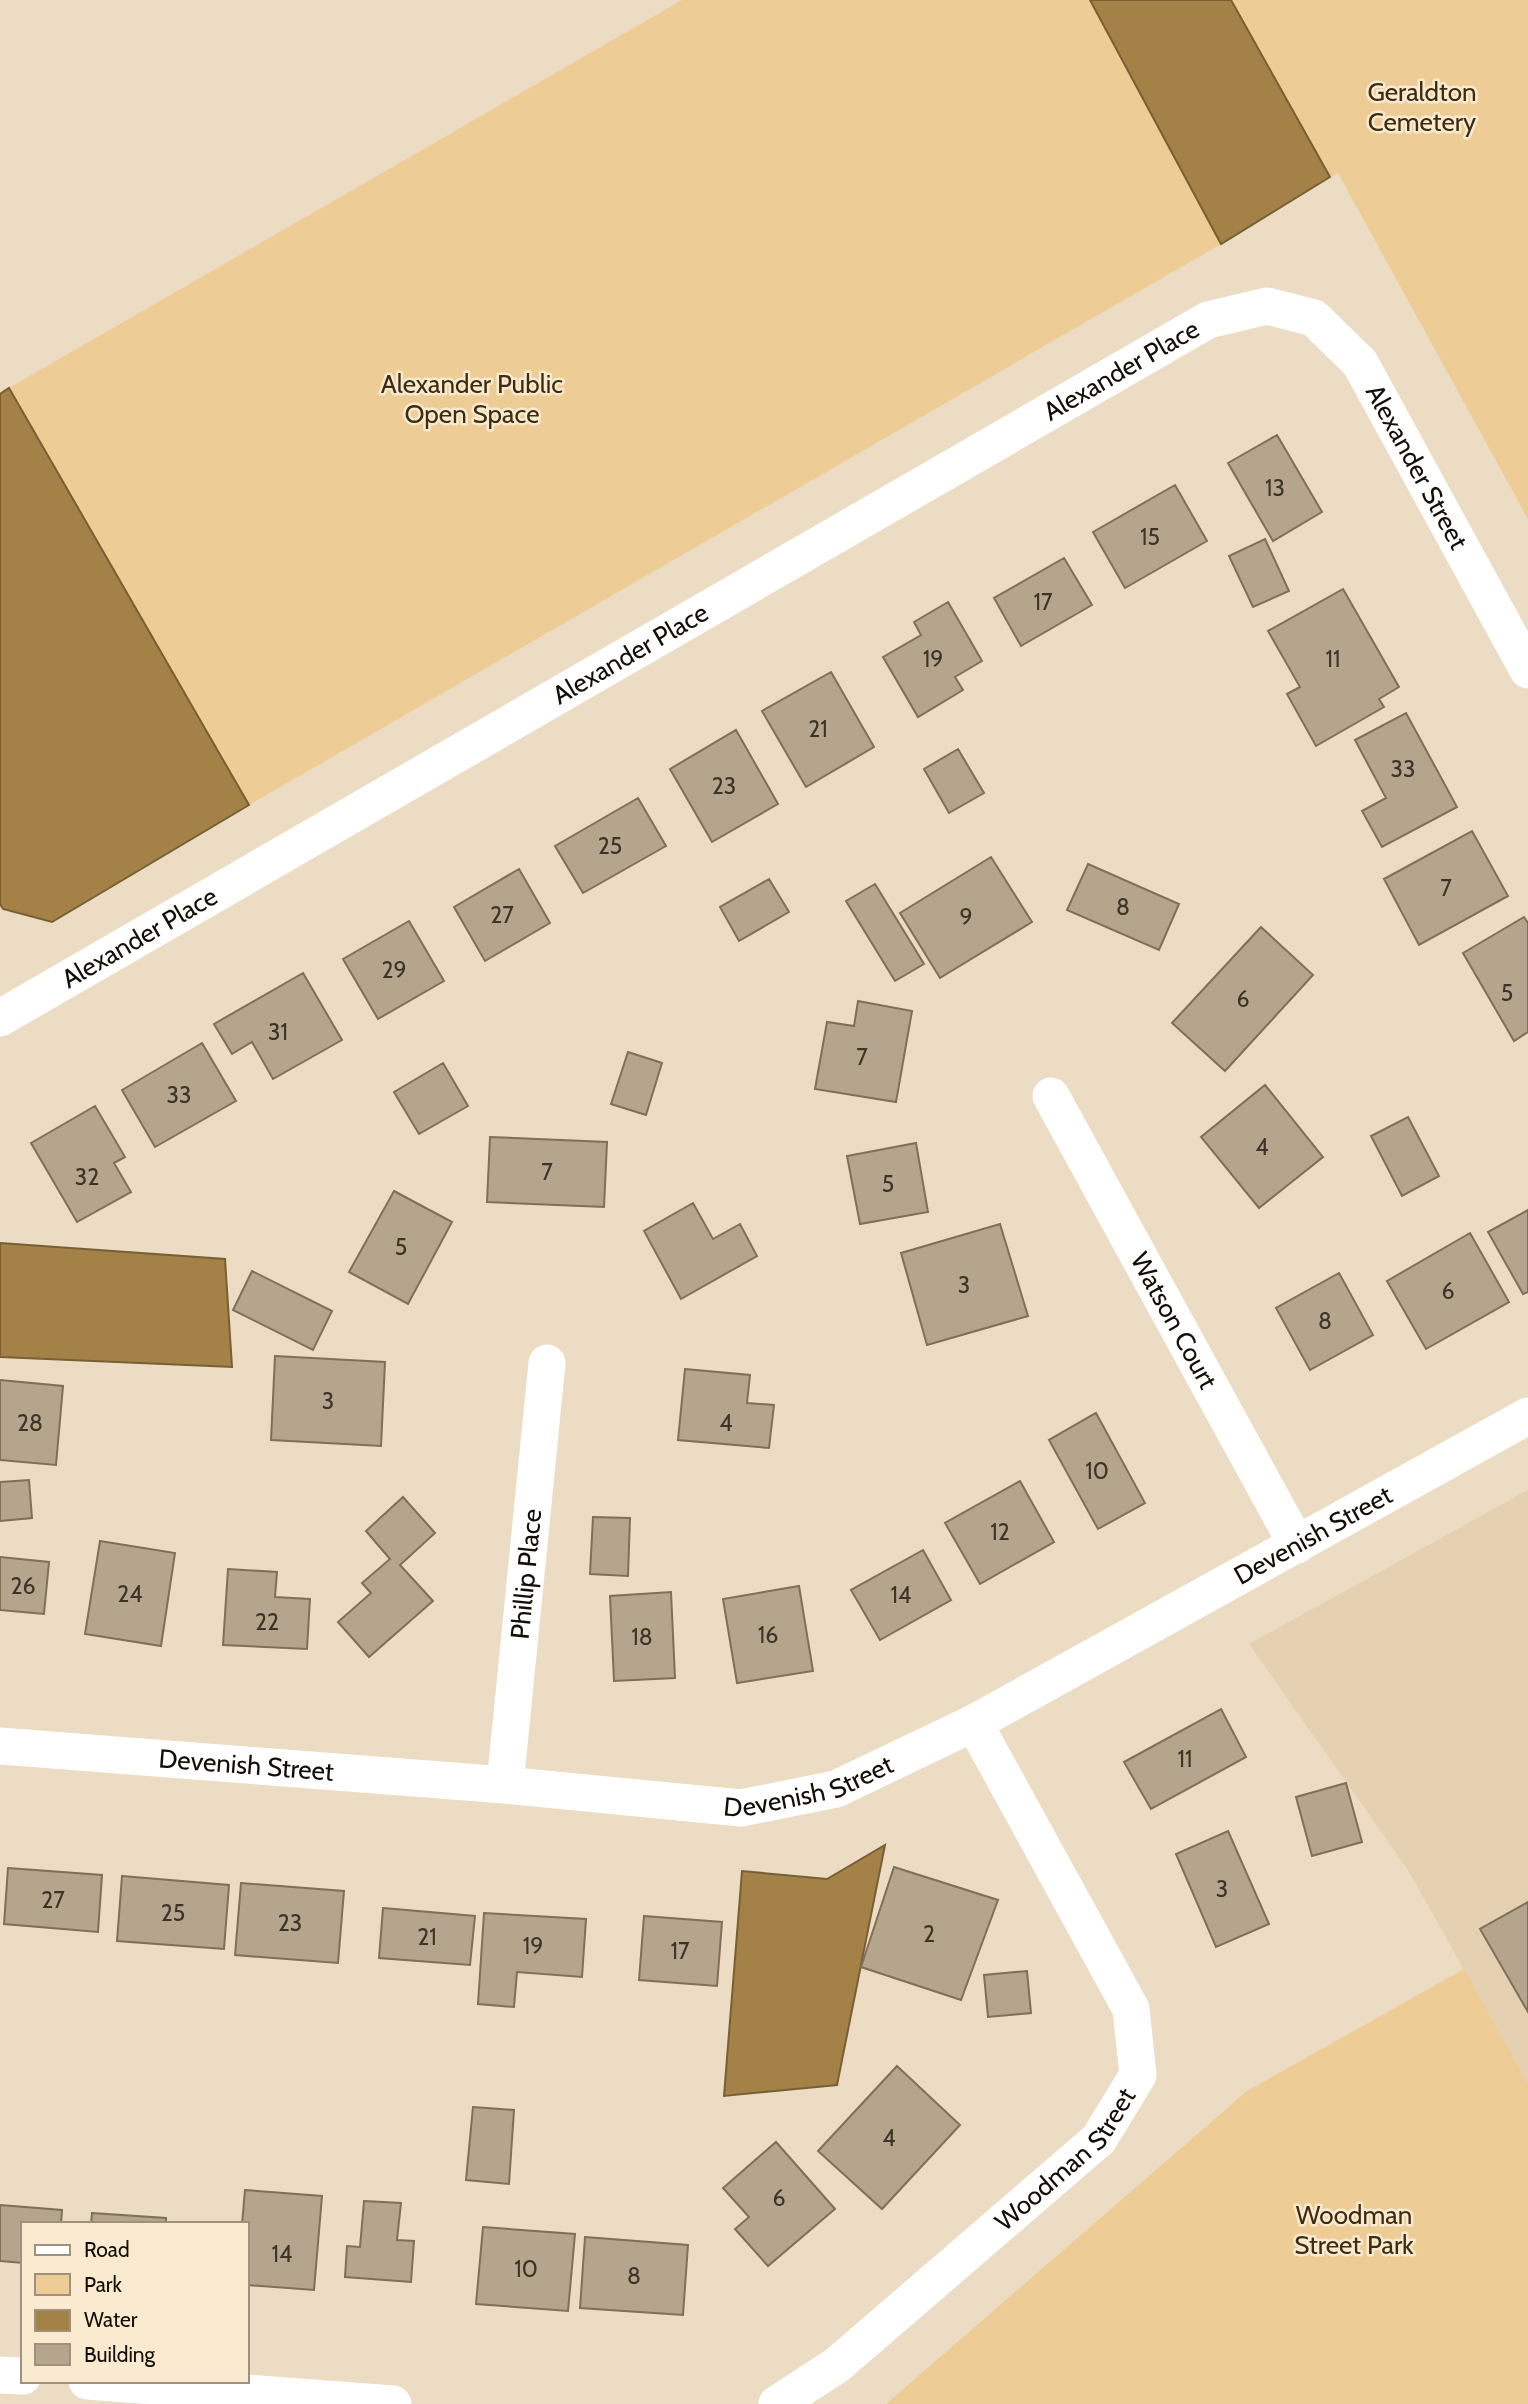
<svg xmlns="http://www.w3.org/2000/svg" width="1528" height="2404" viewBox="0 0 1528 2404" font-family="Cabin,sans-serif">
<rect width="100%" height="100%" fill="#ecdcc3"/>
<path fill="#e5d1b1" d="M 1528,1490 L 1528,2084 L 1408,1870 L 1249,1644 Z"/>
<path fill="#edcc96" d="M 682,0 L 1090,0 L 1221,244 L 249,805 L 9,388 Z
M 1231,0 L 1528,0 L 1528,519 L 1338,173 L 1330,177 Z
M 1464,1969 L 1528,2084 L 1528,2404 L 886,2404 L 1247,2091 Z"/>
<path fill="#a38147" stroke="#785f34" stroke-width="2" d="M 1090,0 L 1231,0 L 1330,177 L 1221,244 Z
M 9,388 L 249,805 L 52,922 L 3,909 L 0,904 L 0,394 Z
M 0,1243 L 225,1259 L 232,1367 L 0,1357 Z
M 885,1845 L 837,2085 L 724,2096 L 742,1871 L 827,1879 Z"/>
<path fill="#b4a58c" stroke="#7e7059" stroke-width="2" d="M 1277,435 L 1322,512 L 1273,541 L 1228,463 Z
M 1175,485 L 1207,541 L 1125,588 L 1093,532 Z
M 1265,539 L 1289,591 L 1253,607 L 1229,556 Z
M 1064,558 L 1092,605 L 1021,646 L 994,598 Z
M 1343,589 L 1399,687 L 1379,699 L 1384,707 L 1316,746 L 1287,694 L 1300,687 L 1268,631 Z
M 948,602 L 982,661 L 955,677 L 963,690 L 918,717 L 883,657 L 921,635 L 914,622 Z
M 831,672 L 874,747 L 806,787 L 762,711 Z
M 1406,713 L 1457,807 L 1382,847 L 1362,811 L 1386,798 L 1355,740 Z
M 736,730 L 778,804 L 712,842 L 670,769 Z
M 958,749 L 984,793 L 949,813 L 924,769 Z
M 638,798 L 666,846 L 583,893 L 555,846 Z
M 1472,831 L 1508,896 L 1419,945 L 1384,879 Z
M 991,857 L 1032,922 L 940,978 L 900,913 Z
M 1088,864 L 1179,904 L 1159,950 L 1067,910 Z
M 519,869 L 550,923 L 485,961 L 454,907 Z
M 769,879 L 789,912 L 739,941 L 720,907 Z
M 875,884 L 924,964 L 895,981 L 846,901 Z
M 1524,917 L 1528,923 L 1528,1032 L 1514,1041 L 1463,953 Z
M 409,921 L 444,981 L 378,1019 L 343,959 Z
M 1261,927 L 1313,975 L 1225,1071 L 1172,1023 Z
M 303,973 L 342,1040 L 273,1079 L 252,1042 L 232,1054 L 214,1024 Z
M 858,1001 L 912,1011 L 896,1102 L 815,1089 L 827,1022 L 854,1026 Z
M 202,1043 L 236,1101 L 155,1147 L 122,1090 Z
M 628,1052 L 662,1063 L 646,1115 L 611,1104 Z
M 443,1063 L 468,1106 L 419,1134 L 394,1092 Z
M 1265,1085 L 1323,1157 L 1259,1208 L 1201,1137 Z
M 95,1106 L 125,1157 L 114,1163 L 131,1192 L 77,1222 L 31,1143 Z
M 1408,1117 L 1439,1176 L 1402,1196 L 1371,1136 Z
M 490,1137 L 607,1142 L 604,1207 L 487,1202 Z
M 916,1143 L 928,1212 L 860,1224 L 847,1156 Z
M 394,1191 L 452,1222 L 408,1304 L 349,1272 Z
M 693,1203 L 713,1239 L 740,1224 L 757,1256 L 681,1299 L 644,1231 Z
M 1528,1210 L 1528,1292 L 1523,1294 L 1488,1232 Z
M 1000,1224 L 1028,1316 L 927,1345 L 901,1253 Z
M 1470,1233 L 1509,1302 L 1426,1349 L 1387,1281 Z
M 252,1271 L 332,1311 L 313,1350 L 233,1310 Z
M 1339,1273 L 1373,1335 L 1310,1370 L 1276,1308 Z
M 275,1356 L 385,1362 L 381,1446 L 271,1440 Z
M 685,1369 L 750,1375 L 747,1403 L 774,1405 L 769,1448 L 678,1440 Z
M 0,1380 L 63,1386 L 56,1465 L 0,1460 Z
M 1096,1413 L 1145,1503 L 1098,1529 L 1049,1440 Z
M 29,1480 L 32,1518 L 0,1521 L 0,1482 Z
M 1020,1481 L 1054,1542 L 980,1584 L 945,1523 Z
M 403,1497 L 435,1533 L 400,1565 L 433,1601 L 369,1657 L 338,1622 L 371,1593 L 362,1583 L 390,1559 L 366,1531 Z
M 593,1517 L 630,1518 L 628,1576 L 590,1574 Z
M 100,1541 L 175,1553 L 161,1646 L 85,1634 Z
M 923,1550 L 951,1600 L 880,1640 L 851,1590 Z
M 0,1557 L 49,1562 L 44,1614 L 0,1610 Z
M 228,1569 L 277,1572 L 275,1597 L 310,1599 L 307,1649 L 223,1645 Z
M 799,1586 L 813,1671 L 737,1683 L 723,1599 Z
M 671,1592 L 675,1678 L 614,1681 L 610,1596 Z
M 1221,1709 L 1246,1757 L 1151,1809 L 1124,1762 Z
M 1346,1783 L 1362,1842 L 1312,1856 L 1296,1797 Z
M 1228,1831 L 1269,1924 L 1216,1947 L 1176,1854 Z
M 894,1867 L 998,1900 L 961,2000 L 861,1967 Z
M 8,1868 L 102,1875 L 98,1932 L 4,1924 Z
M 122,1876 L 229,1885 L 224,1949 L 117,1941 Z
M 241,1883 L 344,1891 L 338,1963 L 235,1955 Z
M 1528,1902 L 1528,2012 L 1480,1929 Z
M 383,1908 L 475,1916 L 470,1965 L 379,1958 Z
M 484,1913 L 586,1919 L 582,1977 L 517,1972 L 514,2007 L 478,2004 Z
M 644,1916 L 722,1922 L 717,1986 L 639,1980 Z
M 1027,1971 L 1031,2013 L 988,2017 L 984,1975 Z
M 897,2066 L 960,2125 L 882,2209 L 818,2151 Z
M 473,2107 L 514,2110 L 509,2184 L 466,2180 Z
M 776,2142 L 835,2209 L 768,2266 L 735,2229 L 749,2217 L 723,2188 Z
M 245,2190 L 322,2196 L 314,2290 L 247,2285 L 247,2224 L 242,2224 Z
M 364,2201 L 401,2203 L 397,2240 L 414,2241 L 411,2282 L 345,2277 L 347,2246 L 360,2247 Z
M 0,2205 L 62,2210 L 61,2224 L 23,2224 L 23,2263 L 0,2261 Z
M 92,2213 L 166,2218 L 166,2224 L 91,2224 Z
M 483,2227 L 575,2234 L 568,2311 L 476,2304 Z
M 585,2237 L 688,2245 L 683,2315 L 580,2308 Z"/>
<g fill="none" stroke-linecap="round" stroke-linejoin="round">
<g stroke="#fff" stroke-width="37">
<path id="s1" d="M 0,1018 L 1208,320 L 1267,306 L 1314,318 L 1360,363 L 1528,670"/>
<path id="s2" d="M 1051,1096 L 1297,1545"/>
<path id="s3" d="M 0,1746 L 505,1785 L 741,1808 L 836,1789 L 974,1723 L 1528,1416"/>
<path id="s4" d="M 505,1785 L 547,1363"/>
<path d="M 0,2375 L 23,2376"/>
<path d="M 87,2381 L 393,2404"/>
<path id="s5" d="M 777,2404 L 837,2365 L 1099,2139 L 1138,2075 L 1131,2009 L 974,1723"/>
</g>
</g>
<g text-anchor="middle" stroke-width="5" stroke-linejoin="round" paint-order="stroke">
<g font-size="23" fill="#3c3428">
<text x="1275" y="496">13</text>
<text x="1150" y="545">15</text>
<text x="1043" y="610">17</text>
<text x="933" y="667">19</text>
<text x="1333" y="667">11</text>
<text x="818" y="737">21</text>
<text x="1403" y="777">33</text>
<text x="724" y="794">23</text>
<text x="610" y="854">25</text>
<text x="1446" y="896">7</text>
<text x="1123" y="915">8</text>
<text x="502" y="923">27</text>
<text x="966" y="925">9</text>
<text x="394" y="978">29</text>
<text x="1507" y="1001">5</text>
<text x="1243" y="1007">6</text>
<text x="278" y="1040">31</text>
<text x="862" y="1065">7</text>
<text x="179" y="1103">33</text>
<text x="1262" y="1155">4</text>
<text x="547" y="1180">7</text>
<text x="87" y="1185">32</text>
<text x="888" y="1192">5</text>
<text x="401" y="1255">5</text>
<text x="964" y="1293">3</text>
<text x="1448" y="1299">6</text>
<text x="1325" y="1329">8</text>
<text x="328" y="1409">3</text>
<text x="30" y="1431">28</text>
<text x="726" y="1431">4</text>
<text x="1097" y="1479">10</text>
<text x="1000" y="1540">12</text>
<text x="23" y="1594">26</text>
<text x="130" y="1602">24</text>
<text x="901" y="1603">14</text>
<text x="267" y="1630">22</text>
<text x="768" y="1643">16</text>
<text x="642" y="1645">18</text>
<text x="1185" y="1767">11</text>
<text x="1222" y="1897">3</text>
<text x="53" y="1908">27</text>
<text x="173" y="1921">25</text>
<text x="290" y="1931">23</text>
<text x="929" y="1942">2</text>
<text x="427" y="1945">21</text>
<text x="533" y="1954">19</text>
<text x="680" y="1959">17</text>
<text x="889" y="2146">4</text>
<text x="779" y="2206">6</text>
<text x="282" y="2262">14</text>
<text x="526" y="2277">10</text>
<text x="634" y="2284">8</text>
</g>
<g font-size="26" fill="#3c2d12" stroke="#faead0">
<text x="1422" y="101">Geraldton<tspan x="1422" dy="30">Cemetery</tspan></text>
<text x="472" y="393">Alexander Public<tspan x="472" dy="30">Open Space</tspan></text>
<text x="1354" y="2224">Woodman<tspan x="1354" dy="30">Street Park</tspan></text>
</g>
<g font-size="26" fill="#140f06" stroke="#faead0">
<text dy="9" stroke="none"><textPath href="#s1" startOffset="1295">Alexander Place</textPath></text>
<text dy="9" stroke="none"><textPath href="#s1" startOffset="1687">Alexander Street</textPath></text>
<text dy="9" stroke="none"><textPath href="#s1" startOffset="728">Alexander Place</textPath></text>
<text dy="9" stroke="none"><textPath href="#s1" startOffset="161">Alexander Place</textPath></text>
<text dy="9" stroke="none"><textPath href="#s2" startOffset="256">Watson Court</textPath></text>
<text dy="9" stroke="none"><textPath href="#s3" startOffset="1381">Devenish Street</textPath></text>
<text dy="9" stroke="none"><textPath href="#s4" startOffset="212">Phillip Place</textPath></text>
<text dy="9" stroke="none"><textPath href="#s3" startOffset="247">Devenish Street</textPath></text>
<text dy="9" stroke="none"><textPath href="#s3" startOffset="814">Devenish Street</textPath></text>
<text dy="9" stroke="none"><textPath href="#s5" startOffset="380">Woodman Street</textPath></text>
</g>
</g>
<rect x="21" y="2222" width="228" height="161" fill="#faead0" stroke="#9e927f" stroke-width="2"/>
<rect x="35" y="2245" width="35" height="10" fill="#ffffff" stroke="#9e927f" stroke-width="2"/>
<text x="84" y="2257" font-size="21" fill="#140f06">Road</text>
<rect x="35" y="2274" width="35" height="21" fill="#edcc96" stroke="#9e927f" stroke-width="2"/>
<text x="84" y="2292" font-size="21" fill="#140f06">Park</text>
<rect x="35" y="2310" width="35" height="21" fill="#a38147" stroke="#9e927f" stroke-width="2"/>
<text x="84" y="2327" font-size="21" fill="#140f06">Water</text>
<rect x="35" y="2344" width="35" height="21" fill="#b4a58c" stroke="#9e927f" stroke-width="2"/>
<text x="84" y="2362" font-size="21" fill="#140f06">Building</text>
</svg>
